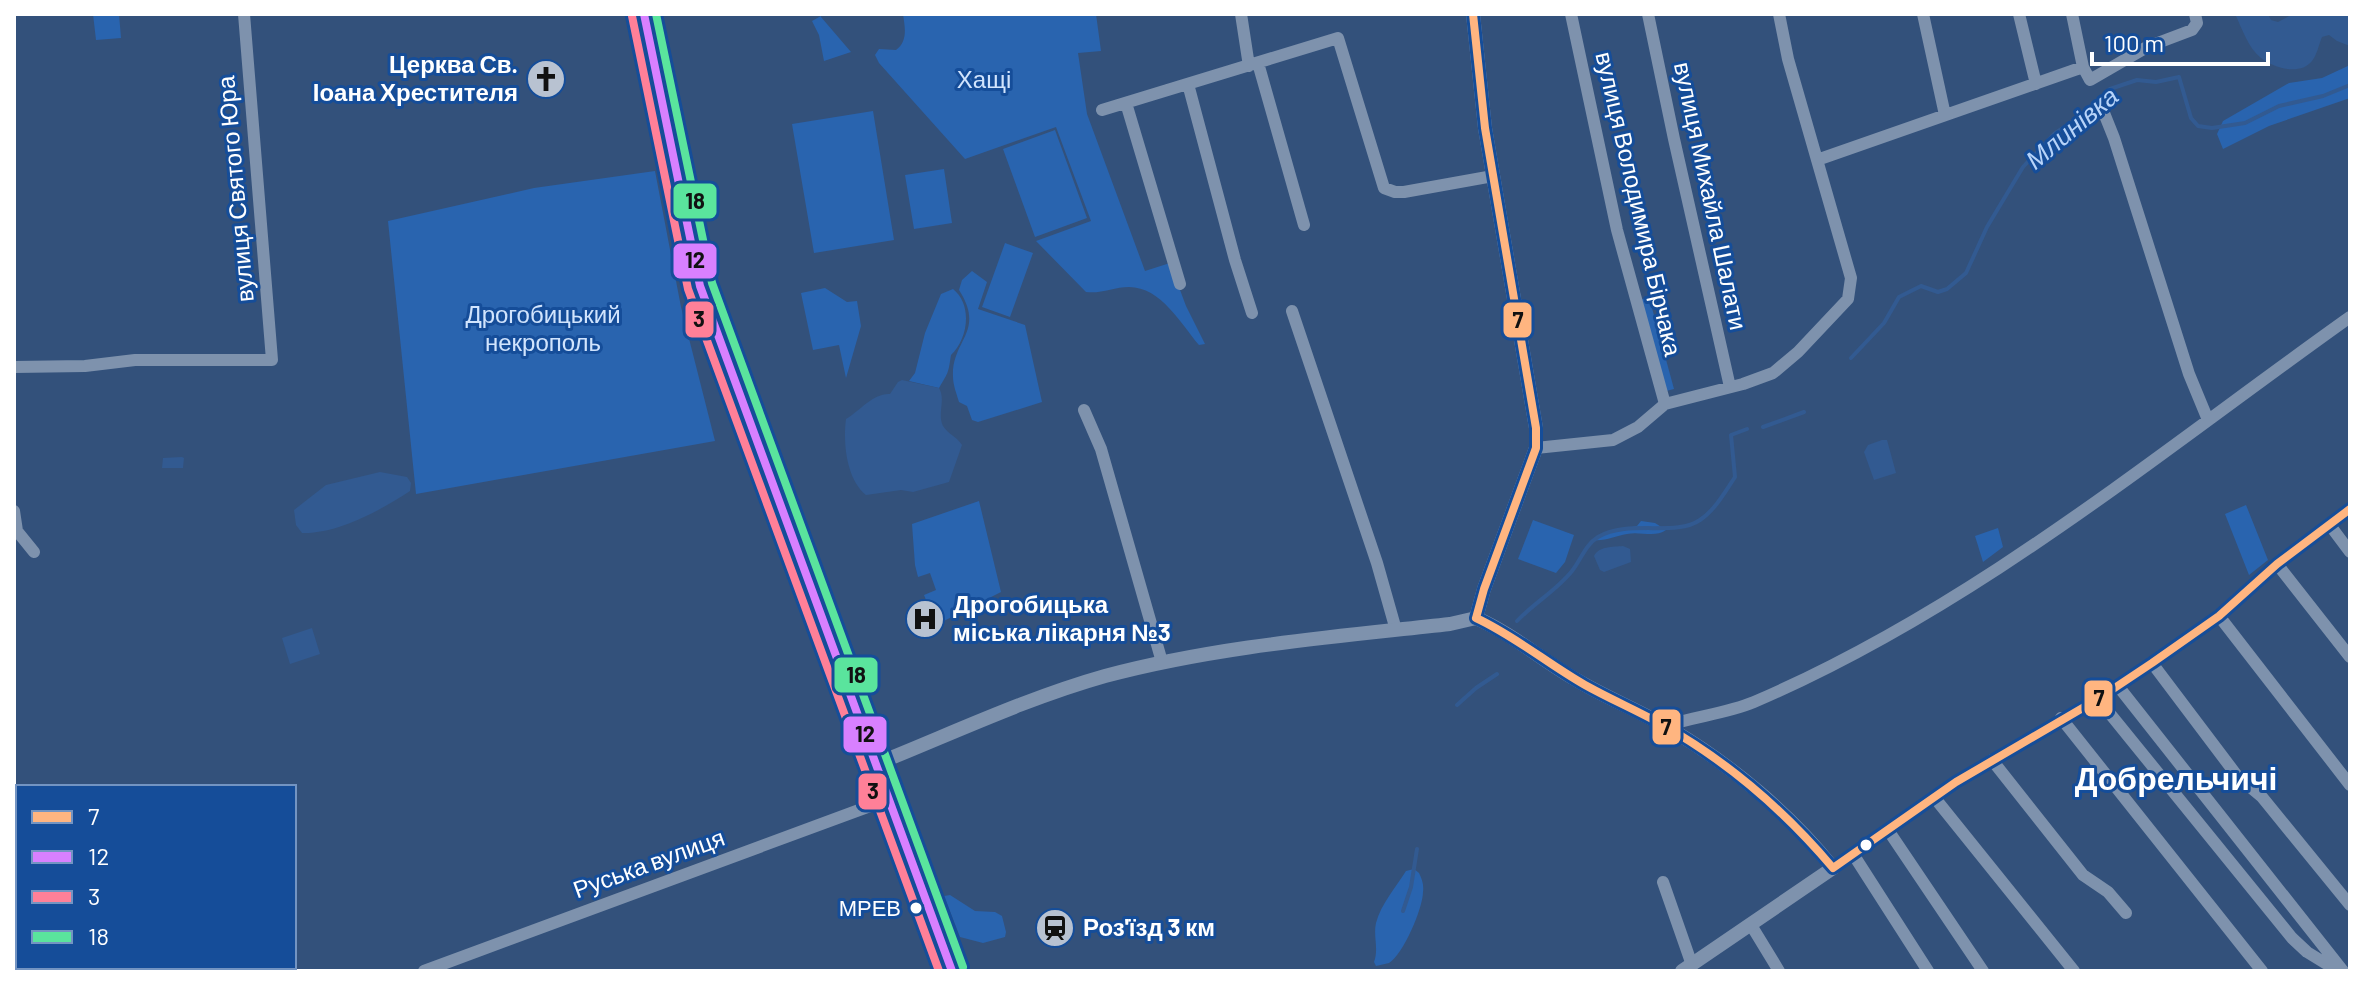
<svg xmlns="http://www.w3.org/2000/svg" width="2364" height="985" viewBox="0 0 2364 985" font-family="Barlow,sans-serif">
<rect width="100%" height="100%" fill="#33517b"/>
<path fill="#2964af" d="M 93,14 L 119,14 L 121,38 L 96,40 Z
M 903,14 L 1096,14 L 1101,51 L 1078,53 L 1087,114 L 1145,271 L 1170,263 L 1186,306 L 1205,344 L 1199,345 C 1181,324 1161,287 1129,287 C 1114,287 1101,294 1086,292 L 1036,241 L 1091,221 L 1056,127 L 965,159 L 879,63 L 875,55 L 879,49 L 896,50 C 908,41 905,28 903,14 Z
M 821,16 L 821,17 L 851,52 L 824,61 L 819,35 L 812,21 Z
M 2350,65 L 2350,98 L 2269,126 L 2223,149 L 2217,134 L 2223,121 L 2289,83 L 2322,78 Z
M 873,111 L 894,240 L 814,253 L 792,124 Z
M 1055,130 L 1087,218 L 1035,237 L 1003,149 Z
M 944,169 L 952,223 L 914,229 L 905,175 Z
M 655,171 L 681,307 L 715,441 L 416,494 L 388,221 L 534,188 Z
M 1005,243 L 1033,253 L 1010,317 L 982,307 Z
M 972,271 L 987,282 L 978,309 L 1025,325 L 1042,402 L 978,422 L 972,420 L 967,406 L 959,402 C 957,395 953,385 953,377 C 951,340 986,332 959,290 L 962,280 Z
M 825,288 L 847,302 L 857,301 L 861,326 L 846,378 L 839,345 L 813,350 L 801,293 Z
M 953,289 C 973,305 968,339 951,355 C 948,374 949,371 939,388 L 909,381 L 915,373 L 925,333 L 941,294 Z
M 1649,297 L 1674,389 L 1666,391 L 1639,300 Z
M 979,501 L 1001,592 L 936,625 L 924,595 L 936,590 L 930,573 L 918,577 L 915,565 L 912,524 Z
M 2246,505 L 2268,560 L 2249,575 L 2225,514 Z
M 1533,520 L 1574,535 L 1565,562 L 1556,573 L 1518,559 Z
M 1641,521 L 1655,523 L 1666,530 C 1655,538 1640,531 1627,534 C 1615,536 1606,541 1594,540 L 1607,532 L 1637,526 Z
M 1998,528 L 2003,547 L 1983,562 L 1975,536 Z
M 1414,869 L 1419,873 C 1422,879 1424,885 1423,892 C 1423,908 1403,955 1389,963 C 1388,963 1377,966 1376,966 L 1374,962 C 1379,949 1373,936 1376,923 C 1381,904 1396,887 1406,871 Z
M 950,895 L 975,911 L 995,912 L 1002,916 L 1006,932 L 1005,937 L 983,943 L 960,937 L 944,896 Z"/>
<path fill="#325a91" d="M 2235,14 L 2268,14 L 2271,20 L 2278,22 L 2293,14 L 2350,14 L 2350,46 L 2337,41 L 2329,35 L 2322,37 C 2319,44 2317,55 2312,61 C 2300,76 2274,68 2261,58 C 2248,48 2242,28 2235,14 Z
M 902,380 L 939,388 C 946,400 937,414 943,426 C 948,434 957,437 962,445 L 949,482 L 913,492 L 901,490 L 866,495 C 846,479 843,442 846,419 C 860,411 873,393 890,394 L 898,382 Z
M 1882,440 L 1887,440 L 1896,473 L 1874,480 L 1864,452 L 1868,445 Z
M 182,457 L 184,458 L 183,468 L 162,468 L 163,458 Z
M 380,472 L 407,477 L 411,483 L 410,491 C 381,510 338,534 302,533 L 296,525 L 294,510 L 326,485 Z
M 1623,546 L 1630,549 L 1631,562 L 1604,572 L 1600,570 L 1594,556 C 1599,546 1613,547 1623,546 Z
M 312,628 L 320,654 L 290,664 L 282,638 Z"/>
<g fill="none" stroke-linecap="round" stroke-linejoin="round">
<path stroke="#325a91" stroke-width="4" d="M 1851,358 L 1884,323 L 1899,297 L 1921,286 L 1938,292 L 1947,289 L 1966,273 L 1987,227 L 2023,167 L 2054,134 L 2090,110 L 2110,89 L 2137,80 L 2156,82 L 2179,77 L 2191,118 L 2198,126 L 2212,128 L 2245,123 L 2279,106 L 2323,96 L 2350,85
M 1763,427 L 1804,412
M 1517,621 C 1534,603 1557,590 1572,571 C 1581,560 1585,545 1598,537 C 1629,519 1675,537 1700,520 C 1715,510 1725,492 1735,477 L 1731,435 L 1747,429
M 1457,705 L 1476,688 L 1497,674
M 1403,911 L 1411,887 L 1417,849"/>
<path stroke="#7e92ad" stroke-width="12" d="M 1241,14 L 1249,66
M 1571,14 L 1617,230 L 1665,404
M 1648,14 L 1674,139 L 1730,387
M 1923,14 L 1945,115
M 2019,14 L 2036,84
M 2072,14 L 2083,67 L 2090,80 L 2147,47 L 2192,30 L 2197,23 L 2195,14
M 1258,63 L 1304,225
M 1188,84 L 1235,260 L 1252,313
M 1126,103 L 1180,284
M 2102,108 L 2114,138 L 2189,374 L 2208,420
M 1102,110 L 1338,38 L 1384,188 L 1395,192 L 1404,192 L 1493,176
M 1817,160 L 2083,67
M 1292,311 L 1377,563 L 1396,630
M 14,367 L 85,366 L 135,360 L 272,360 L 244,14
M 1084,410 L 1101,449 L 1162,662
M 1536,448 L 1613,440 L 1638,427 L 1665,404 L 1743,384 L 1773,373 L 1798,352 L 1848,299 L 1851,278 L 1788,59 L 1779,14
M 14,511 L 17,531 L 34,552
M 2329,524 L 2350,552
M 2277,564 L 2350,657
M 2219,616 L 2350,785
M 2152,663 L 2238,777 L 2262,797 L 2350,905
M 2118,686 L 2343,971
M 2098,699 L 2292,938 L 2307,952 L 2338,971
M 2061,718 L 2262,971
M 1666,726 C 1695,716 1725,714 1754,702 C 1973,608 2157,454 2350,317
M 1992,760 L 2083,875 L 2108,892 L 2126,913
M 1934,797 L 2074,971
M 1888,830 L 1983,971
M 1853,854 L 1928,971
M 1833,868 L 1956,782 L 2098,699 L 2152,663 L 2219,616 L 2277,564 L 2350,509
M 1663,882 L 1692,965
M 1751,925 L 1779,971
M 424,971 L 889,799"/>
<path stroke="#7e92ad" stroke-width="14" d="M 1473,14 L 1485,128 L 1536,428 L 1536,448 L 1484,589 L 1476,618
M 1476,618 C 1511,633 1542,660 1575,679 C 1606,698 1641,711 1672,730 C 1731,765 1790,814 1833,868 L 1682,971
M 876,764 C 951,734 1027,698 1105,676 C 1217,646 1334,637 1450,624 L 1476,618"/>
<path stroke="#798da9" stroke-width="16" d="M 644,14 L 700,286 L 952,971"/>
<g stroke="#154d99" stroke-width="14">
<path id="bus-1" d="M 1473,14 L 1485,128 L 1536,428 L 1536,448 L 1484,589 L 1476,618
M 1476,618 C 1515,636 1548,664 1585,685 C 1610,699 1636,710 1661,724 C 1727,761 1784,810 1833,868
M 1833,868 L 1956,782 L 2098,699 L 2152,663 L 2219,616 L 2277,564 L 2350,509"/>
</g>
<g stroke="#154d99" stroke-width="14">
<path id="bus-2" d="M 644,14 L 700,286 L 952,971"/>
</g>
<g stroke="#154d99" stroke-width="14">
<path id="bus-3" d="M 632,16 L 688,289 L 939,971"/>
</g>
<g stroke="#154d99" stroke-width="14">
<path id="bus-4" d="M 656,14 L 712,283 L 963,967"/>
</g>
<use href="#bus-1" stroke="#ffb580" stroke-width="8"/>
<use href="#bus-2" stroke="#d880ff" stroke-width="8"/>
<use href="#bus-3" stroke="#ff8098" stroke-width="8"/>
<use href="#bus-4" stroke="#5ae49d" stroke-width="8"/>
</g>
<defs>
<g id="church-disc" transform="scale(2)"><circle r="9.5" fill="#b8c2d1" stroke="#154d99"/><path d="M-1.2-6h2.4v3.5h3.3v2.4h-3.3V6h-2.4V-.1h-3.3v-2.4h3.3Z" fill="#111"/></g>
<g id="hospital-disc" transform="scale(2)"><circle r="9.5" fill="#b8c2d1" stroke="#154d99"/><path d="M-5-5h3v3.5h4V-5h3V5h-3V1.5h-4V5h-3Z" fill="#111"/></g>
<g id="station-disc" transform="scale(2)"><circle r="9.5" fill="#b8c2d1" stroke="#154d99"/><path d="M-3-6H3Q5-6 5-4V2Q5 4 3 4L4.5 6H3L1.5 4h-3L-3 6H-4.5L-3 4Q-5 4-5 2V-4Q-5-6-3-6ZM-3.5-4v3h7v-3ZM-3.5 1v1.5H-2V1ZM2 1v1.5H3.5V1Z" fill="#111"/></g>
</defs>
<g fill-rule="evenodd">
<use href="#church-disc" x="546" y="79"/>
<use href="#hospital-disc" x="925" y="619"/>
<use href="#station-disc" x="1055" y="928"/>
</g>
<g fill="#fff" stroke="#154d99" stroke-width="3">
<circle cx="1866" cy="845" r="7"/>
<circle cx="916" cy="908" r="7"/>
</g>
<g text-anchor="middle" stroke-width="6" stroke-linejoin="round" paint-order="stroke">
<g font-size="22" fill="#fff" stroke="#154d99" text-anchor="end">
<text x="901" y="916">МРЕВ</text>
</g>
<g font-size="24" font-weight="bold" fill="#fff" stroke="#154d99" text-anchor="start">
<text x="518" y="73" text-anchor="end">Церква Св.<tspan x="518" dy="28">Іоана Хрестителя</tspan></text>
<text x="953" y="613">Дрогобицька<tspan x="953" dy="28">міська лікарня №3</tspan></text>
<text x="1083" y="936">Роз'їзд 3 км</text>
</g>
<g font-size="24" fill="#d1e4fd" stroke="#154d99">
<text x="984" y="88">Хащі</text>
<text x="543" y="323">Дрогобицький<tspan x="543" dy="28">некрополь</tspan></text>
</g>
<g font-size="24" fill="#fff" stroke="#154d99">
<text transform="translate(236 189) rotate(-95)" y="8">вулиця Святого Юра</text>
<text transform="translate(1710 196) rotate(78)" y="8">вулиця Михайла Шалати</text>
<text transform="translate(1638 204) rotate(77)" y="8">вулиця Володимира Бірчака</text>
<text transform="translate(649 864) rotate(-20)" y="8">Руська вулиця</text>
</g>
<g font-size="26" font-style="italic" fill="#b6d3f9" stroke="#154d99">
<text transform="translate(2072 128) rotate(-40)" y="9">Млинівка</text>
</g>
<g font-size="32" font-weight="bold" fill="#fff" stroke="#154d99">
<text x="2176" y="790">Добрельчичі</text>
</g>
</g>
<g stroke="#154d99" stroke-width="3">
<rect x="672" y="182" width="46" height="38" rx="8" fill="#5ae49d"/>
<rect x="672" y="242" width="46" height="38" rx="8" fill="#d880ff"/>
<rect x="684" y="300" width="31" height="39" rx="8" fill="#ff8098"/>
<rect x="1502" y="301" width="31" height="38" rx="8" fill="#ffb580"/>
<rect x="833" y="656" width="46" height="38" rx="8" fill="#5ae49d"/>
<rect x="2083" y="679" width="31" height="39" rx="8" fill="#ffb580"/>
<rect x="1651" y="708" width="31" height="38" rx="8" fill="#ffb580"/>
<rect x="842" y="715" width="46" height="39" rx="8" fill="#d880ff"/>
<rect x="857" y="772" width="31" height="39" rx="8" fill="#ff8098"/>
</g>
<g font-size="22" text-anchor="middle" font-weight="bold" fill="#111">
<text x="695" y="209">18</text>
<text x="695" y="268">12</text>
<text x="699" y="327">3</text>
<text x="1518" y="328">7</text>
<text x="856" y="683">18</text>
<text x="2099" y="706">7</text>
<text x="1666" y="735">7</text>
<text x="865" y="742">12</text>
<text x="873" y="799">3</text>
</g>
<rect width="2364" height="985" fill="none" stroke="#ffffff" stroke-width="32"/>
<rect x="16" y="785" width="280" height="184" fill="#154d99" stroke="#7394c2" stroke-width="2"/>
<rect x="32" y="811" width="40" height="12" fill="#ffb580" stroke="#7394c2" stroke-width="2"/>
<text x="88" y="825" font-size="24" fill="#ffffff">7</text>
<rect x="32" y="851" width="40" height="12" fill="#d880ff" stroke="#7394c2" stroke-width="2"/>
<text x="88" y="865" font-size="24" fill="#ffffff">12</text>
<rect x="32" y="891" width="40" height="12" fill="#ff8098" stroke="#7394c2" stroke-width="2"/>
<text x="88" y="905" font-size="24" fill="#ffffff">3</text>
<rect x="32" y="931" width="40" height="12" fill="#5ae49d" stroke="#7394c2" stroke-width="2"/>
<text x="88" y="945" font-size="24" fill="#ffffff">18</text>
<path d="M2092 52v12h176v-12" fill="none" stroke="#ffffff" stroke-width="4"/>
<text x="2104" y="52" font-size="24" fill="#ffffff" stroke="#154d99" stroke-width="6" paint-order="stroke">100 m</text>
</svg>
